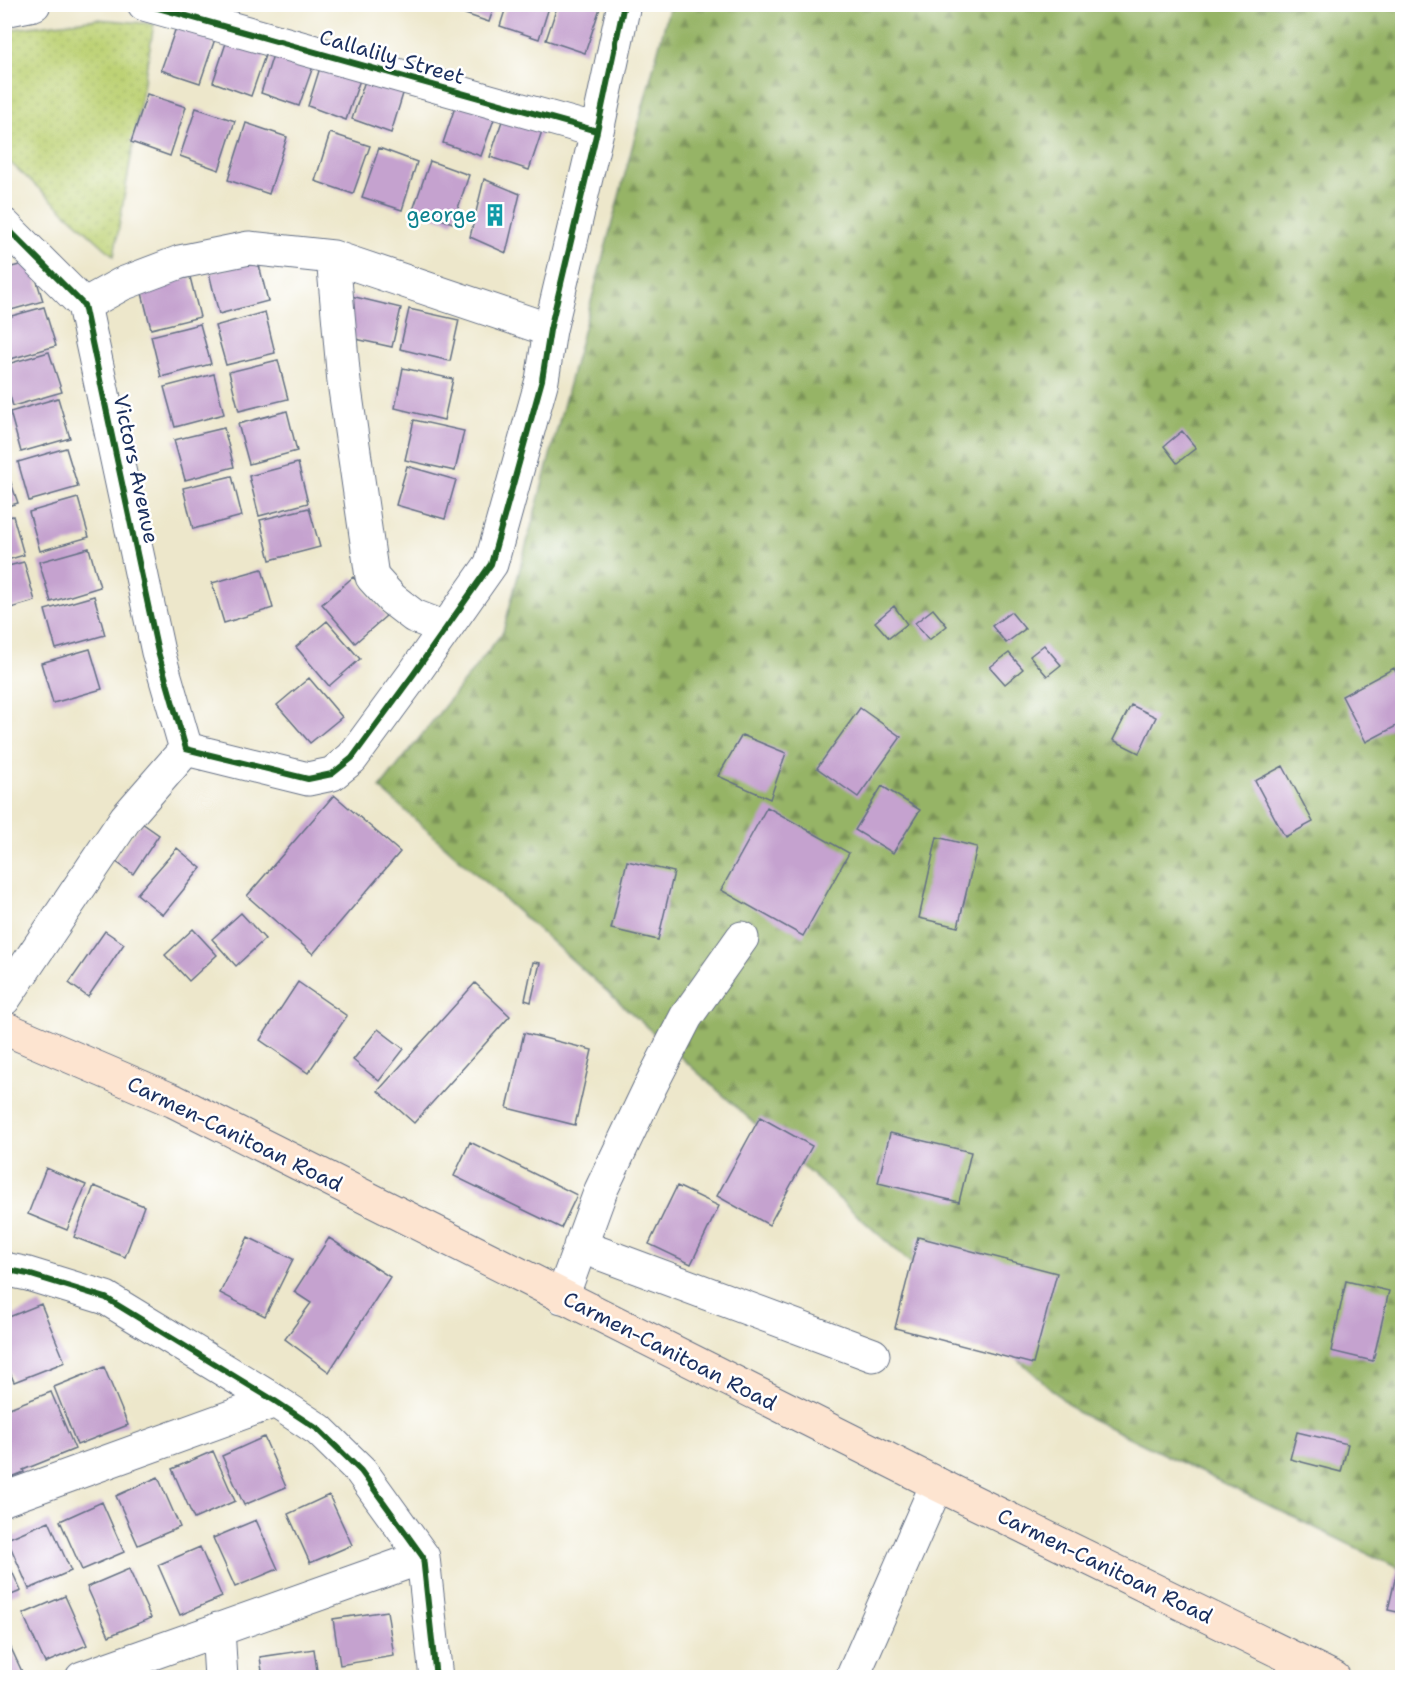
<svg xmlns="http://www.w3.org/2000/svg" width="1407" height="1682" viewBox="0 0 1407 1682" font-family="'Shantell Sans',sans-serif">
<defs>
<pattern id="forest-firs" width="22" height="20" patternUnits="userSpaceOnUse" patternTransform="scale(1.5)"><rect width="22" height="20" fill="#96b466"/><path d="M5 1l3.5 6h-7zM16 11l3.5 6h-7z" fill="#7a9357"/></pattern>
<pattern id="park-dots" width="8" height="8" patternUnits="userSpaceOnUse" patternTransform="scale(1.5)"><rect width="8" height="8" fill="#bdd275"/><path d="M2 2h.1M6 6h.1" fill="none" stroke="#a2b568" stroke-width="1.8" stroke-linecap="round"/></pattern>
</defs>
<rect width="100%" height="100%" fill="#fff"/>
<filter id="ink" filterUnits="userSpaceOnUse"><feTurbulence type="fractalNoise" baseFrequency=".0167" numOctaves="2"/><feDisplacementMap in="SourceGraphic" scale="12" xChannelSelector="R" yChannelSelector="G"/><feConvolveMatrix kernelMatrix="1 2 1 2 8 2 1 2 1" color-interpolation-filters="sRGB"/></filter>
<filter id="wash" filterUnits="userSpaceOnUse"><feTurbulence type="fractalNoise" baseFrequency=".008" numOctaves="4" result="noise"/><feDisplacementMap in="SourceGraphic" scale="24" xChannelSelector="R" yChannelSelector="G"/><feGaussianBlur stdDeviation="1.35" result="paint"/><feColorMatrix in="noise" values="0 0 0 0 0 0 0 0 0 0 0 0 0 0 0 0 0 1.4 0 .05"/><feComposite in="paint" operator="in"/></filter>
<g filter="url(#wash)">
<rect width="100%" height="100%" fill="#ede7cb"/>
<path fill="url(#forest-firs)" stroke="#587262" stroke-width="1.5" d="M 670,5 L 1402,5 L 1402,1570 L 1077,1412 L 380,788 L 503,632 Z"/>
<path fill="url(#park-dots)" stroke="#6c806a" stroke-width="1.5" d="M 97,19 L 154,24 L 114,256 L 5,158 L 5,30 Z"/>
<g id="blocks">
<path fill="#c5a2cf" d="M 451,4 L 495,4 L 489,22 L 450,9 Z
M 507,4 L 550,4 L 539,39 L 500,26 Z
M 558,4 L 601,5 L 585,53 L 546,40 Z
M 178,22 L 216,36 L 200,83 L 161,70 Z
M 229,34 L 268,47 L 251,96 L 213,82 Z
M 276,45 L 316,58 L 299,106 L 261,93 Z
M 323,58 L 363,71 L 346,120 L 308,106 Z
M 368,72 L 406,84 L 391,133 L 352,119 Z
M 147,94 L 186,107 L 170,156 L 131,142 Z
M 459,95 L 498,108 L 481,156 L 443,143 Z
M 196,108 L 235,121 L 219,170 L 180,156 Z
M 506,109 L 545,122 L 529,170 L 490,157 Z
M 246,123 L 287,137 L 269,194 L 228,180 Z
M 330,133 L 370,146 L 353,194 L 315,181 Z
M 379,148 L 417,162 L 402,210 L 362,197 Z
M 430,161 L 469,175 L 453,223 L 413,210 Z
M 484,179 L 520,194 L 506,253 L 470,237 Z
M 258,261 L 268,301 L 219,314 L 209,273 Z
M 31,262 L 43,301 L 4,312 L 4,269 Z
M 190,277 L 200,317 L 151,329 L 141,289 Z
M 351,296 L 401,308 L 392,347 L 342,336 Z
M 44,307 L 56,346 L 7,360 L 4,350 L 4,318 Z
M 409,309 L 459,320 L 450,361 L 400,349 Z
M 265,312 L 275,353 L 226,365 L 215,326 Z
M 200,324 L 211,364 L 161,377 L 151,336 Z
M 49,352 L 62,392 L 13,406 L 4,377 L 4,365 Z
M 278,360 L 288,399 L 239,411 L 229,372 Z
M 403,368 L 453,379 L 444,420 L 395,408 Z
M 214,374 L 224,414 L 175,427 L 164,387 Z
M 58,398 L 70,438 L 21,452 L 10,412 Z
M 287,411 L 297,451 L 249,464 L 238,424 Z
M 414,420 L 464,431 L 455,471 L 405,460 Z
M 224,428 L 234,467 L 185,480 L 174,440 Z
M 1182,431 L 1196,448 L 1177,463 L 1164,446 Z
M 66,448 L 78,487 L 29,501 L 18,462 Z
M 4,463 L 18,503 L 4,507 Z
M 298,463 L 308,503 L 259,516 L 249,476 Z
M 407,466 L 456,480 L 445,519 L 396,505 Z
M 232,476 L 242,516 L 193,529 L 183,488 Z
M 78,498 L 89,537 L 40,551 L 29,512 Z
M 309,508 L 320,547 L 270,560 L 260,520 Z
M 13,516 L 24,555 L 4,561 L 4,518 Z
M 89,548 L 100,587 L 51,602 L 39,562 Z
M 24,562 L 35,601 L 4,610 L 4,567 Z
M 262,569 L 273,608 L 224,623 L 212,583 Z
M 353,577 L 386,616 L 355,643 L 322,604 Z
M 94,596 L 105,635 L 56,649 L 45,610 Z
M 894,606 L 907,624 L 889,638 L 875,622 Z
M 933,609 L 947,626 L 929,640 L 915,623 Z
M 1011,612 L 1025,629 L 1006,643 L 992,626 Z
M 327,621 L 360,659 L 329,686 L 296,647 Z
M 1044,645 L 1061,665 L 1047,676 L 1030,656 Z
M 90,649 L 102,689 L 53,703 L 41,663 Z
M 1009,653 L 1023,669 L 1005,684 L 990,667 Z
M 1394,668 L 1402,685 L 1402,723 L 1366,742 L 1342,696 Z
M 309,678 L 342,717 L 310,743 L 277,705 Z
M 1131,705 L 1156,717 L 1139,753 L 1113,740 Z
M 860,708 L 901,737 L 858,797 L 817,768 Z
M 742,735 L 786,753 L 770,799 L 718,776 Z
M 1283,766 L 1313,822 L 1285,837 L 1255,781 Z
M 882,786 L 920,810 L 893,853 L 855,830 Z
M 334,795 L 400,852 L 313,954 L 247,896 Z
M 767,807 L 849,853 L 803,936 L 721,890 Z
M 142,823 L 159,835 L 133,874 L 115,861 Z
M 937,837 L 977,847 L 958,927 L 919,918 Z
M 177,848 L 201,868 L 163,915 L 137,894 Z
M 627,861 L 674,872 L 658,940 L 611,929 Z
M 241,913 L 265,939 L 236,966 L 212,939 Z
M 193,929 L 217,955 L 189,981 L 165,955 Z
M 105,931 L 124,944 L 88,997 L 69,983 Z
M 533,962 L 540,963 L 531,1002 L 525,1000 Z
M 298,982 L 347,1016 L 308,1073 L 260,1040 Z
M 475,983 L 510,1016 L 414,1123 L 378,1091 Z
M 378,1029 L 404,1049 L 379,1081 L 353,1060 Z
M 524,1033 L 592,1050 L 575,1125 L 507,1108 Z
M 760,1117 L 812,1146 L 769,1225 L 717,1196 Z
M 890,1133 L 971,1152 L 959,1202 L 878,1183 Z
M 470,1142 L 577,1195 L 561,1228 L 454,1176 Z
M 46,1168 L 86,1185 L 67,1230 L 28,1214 Z
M 94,1186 L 144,1206 L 125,1257 L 74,1237 Z
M 677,1186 L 719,1206 L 691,1264 L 649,1244 Z
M 248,1237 L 293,1259 L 265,1316 L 220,1293 Z
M 918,1237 L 1057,1273 L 1033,1364 L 895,1328 Z
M 329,1238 L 390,1277 L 329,1372 L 285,1339 L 311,1303 L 294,1292 Z
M 1346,1281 L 1389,1291 L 1373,1361 L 1331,1351 Z
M 41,1304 L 65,1362 L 14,1382 L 4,1358 L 4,1319 Z
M 104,1367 L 128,1425 L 77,1445 L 54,1387 Z
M 51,1392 L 75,1449 L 23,1470 L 24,1472 L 4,1480 L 4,1410 Z
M 1297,1432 L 1348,1444 L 1341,1472 L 1290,1459 Z
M 264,1437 L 286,1487 L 244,1505 L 222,1456 Z
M 213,1451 L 235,1501 L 194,1519 L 172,1469 Z
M 158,1477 L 180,1527 L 138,1545 L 116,1496 Z
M 329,1495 L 352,1545 L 310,1563 L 288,1514 Z
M 102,1502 L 124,1552 L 82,1570 L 60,1521 Z
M 256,1520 L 278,1569 L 235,1587 L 213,1538 Z
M 49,1521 L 71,1571 L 29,1589 L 7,1539 Z
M 200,1547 L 222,1597 L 180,1615 L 158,1565 Z
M 1402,1549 L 1402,1613 L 1388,1610 Z
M 4,1554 L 21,1591 L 4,1598 Z
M 129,1569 L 151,1618 L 109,1636 L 87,1587 Z
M 65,1596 L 87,1645 L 45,1663 L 23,1614 Z
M 387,1611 L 394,1656 L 340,1665 L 333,1619 Z
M 4,1633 L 24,1676 L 21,1678 L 4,1678 Z
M 314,1649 L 318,1678 L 263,1678 L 260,1657 Z"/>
</g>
</g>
<g filter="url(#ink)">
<use href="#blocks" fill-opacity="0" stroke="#646f84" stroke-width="1.5"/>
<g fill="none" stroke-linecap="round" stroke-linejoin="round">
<g stroke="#646f84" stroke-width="35">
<path id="minor" d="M 144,4 L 597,131
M 4,10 L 34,4
M 333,257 L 344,382 L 372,577 L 392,599 L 414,616 L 445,628
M 84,305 L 122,284 L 180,262 L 249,248 L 333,257 L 550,330
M 186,749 L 308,779 L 332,774 L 352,758 L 413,675 L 491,564 L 542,380 L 550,330 L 597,131 L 624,4
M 580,1246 L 873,1355
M 4,1269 L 28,1274 L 106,1298 L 275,1401 L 319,1430 L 361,1471 L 423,1557 L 436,1678
M 562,1297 L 601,1190 L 651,1085 L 686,1017 L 742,938
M 4,1499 L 275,1401
M 218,1629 L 221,1678
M 82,1678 L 423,1557
M 852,1678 L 937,1484"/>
</g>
<g stroke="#646f84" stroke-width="35">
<path id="tertiary" d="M 4,225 L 84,305 L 158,652 L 186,749 L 126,818 L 4,999"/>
</g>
<g stroke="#646f84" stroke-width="35">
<path id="secondary" d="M 4,1028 L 174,1101 L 937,1484 L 1334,1678"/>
</g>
<use href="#minor" stroke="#fff" stroke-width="33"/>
<use href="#tertiary" stroke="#fff" stroke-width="33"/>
<use href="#secondary" stroke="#fde4d0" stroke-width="33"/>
<g stroke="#fff" stroke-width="10">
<path id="cycleway" d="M 144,4 L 597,131
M 4,225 L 84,305 L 158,652 L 186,749 L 308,779 L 332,774 L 352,758 L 413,675 L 491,564 L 542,380 L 550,330 L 597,131 L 624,4
M 4,1269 L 28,1274 L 106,1298 L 275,1401 L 319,1430 L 361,1471 L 423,1557 L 436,1678"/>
</g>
<use href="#cycleway" stroke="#1b5e20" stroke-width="6"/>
</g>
</g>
<defs>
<g id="building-bare" transform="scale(1.8)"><path d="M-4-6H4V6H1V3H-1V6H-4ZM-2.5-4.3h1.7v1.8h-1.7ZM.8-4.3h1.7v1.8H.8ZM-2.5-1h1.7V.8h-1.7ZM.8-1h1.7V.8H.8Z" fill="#0f9aa8" stroke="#fff" stroke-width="2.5" paint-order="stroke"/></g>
</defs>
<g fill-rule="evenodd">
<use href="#building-bare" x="495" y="215"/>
</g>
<g text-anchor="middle" stroke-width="5" stroke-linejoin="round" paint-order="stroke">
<g font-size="21" fill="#1b2f5e" stroke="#fff">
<text transform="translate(392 57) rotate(16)" y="7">Callalily Street</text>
<text transform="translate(136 469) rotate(78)" y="7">Victors Avenue</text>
<text transform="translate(235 1134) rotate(26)" y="7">Carmen-Canitoan Road</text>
<text transform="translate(670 1351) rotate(27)" y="7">Carmen-Canitoan Road</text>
<text transform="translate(1105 1566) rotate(26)" y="7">Carmen-Canitoan Road</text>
</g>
<g font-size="21" fill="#0d838f" stroke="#fff" text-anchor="end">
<text x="477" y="222">george</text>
</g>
</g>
<rect width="1407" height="1682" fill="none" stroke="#fff" stroke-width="24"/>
</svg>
